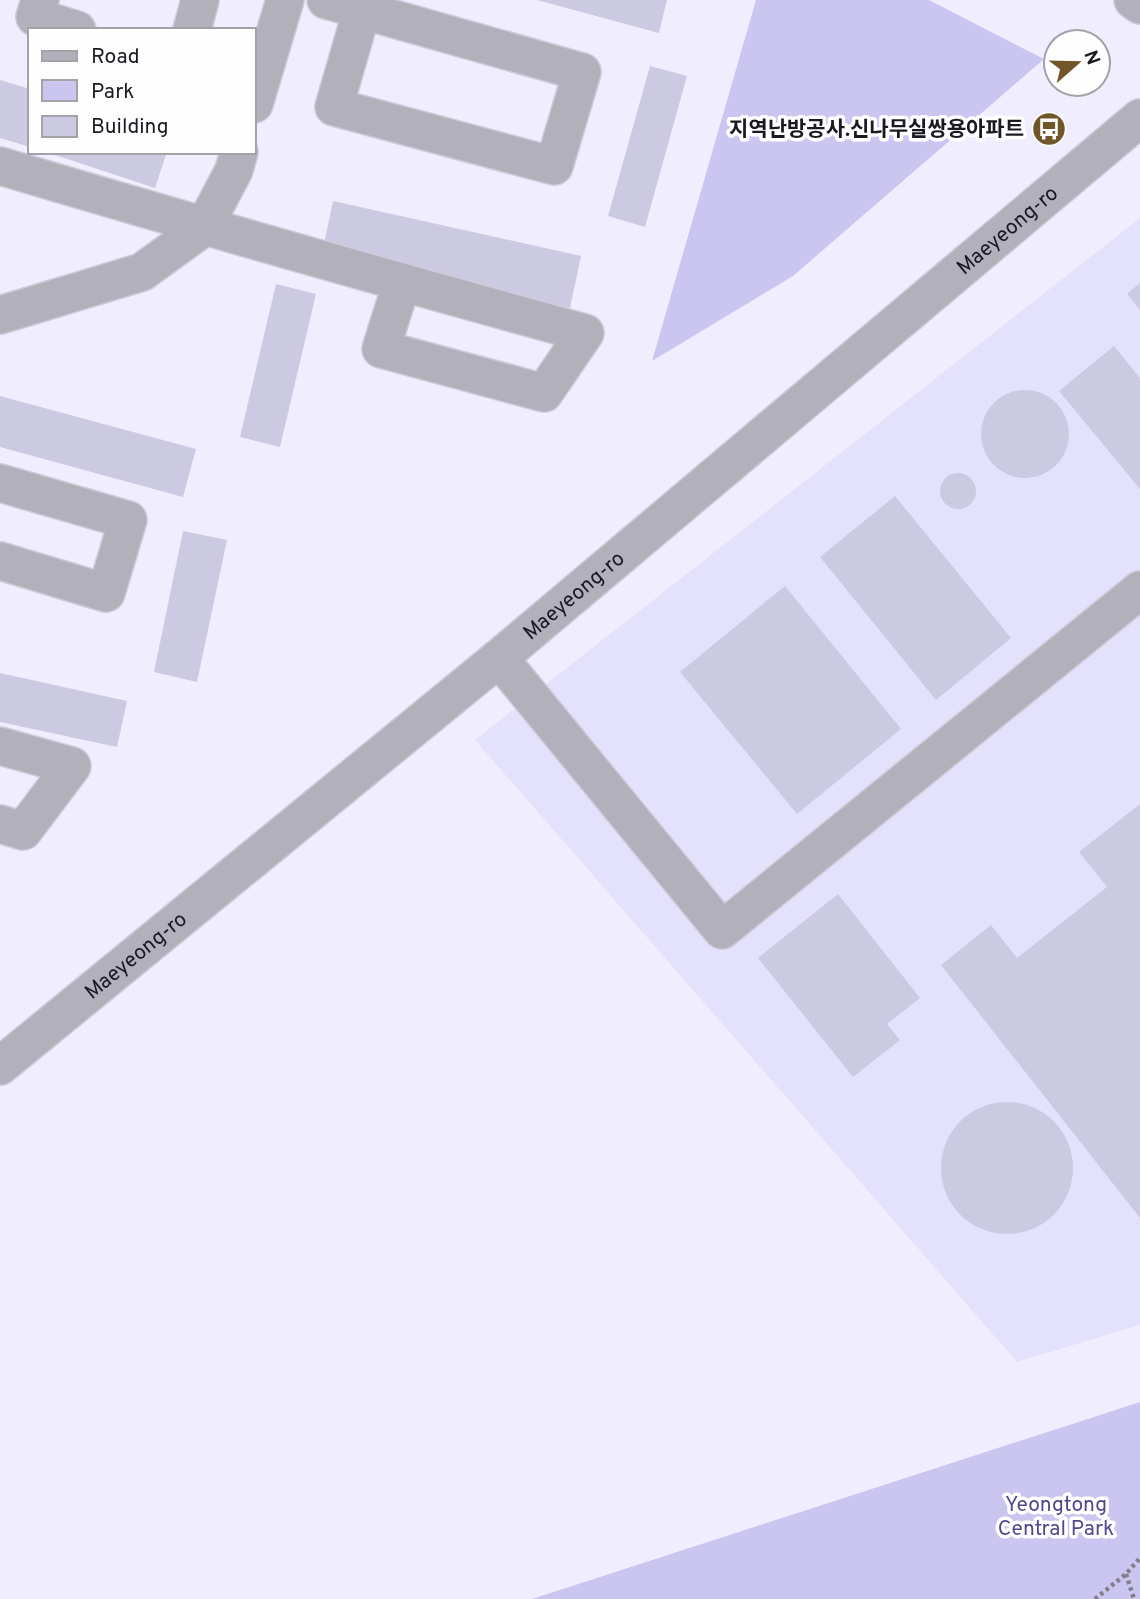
<svg xmlns="http://www.w3.org/2000/svg" width="1140" height="1599" viewBox="0 0 1140 1599" font-family="Overpass,'Noto Sans KR',sans-serif">
<rect width="100%" height="100%" fill="#f0eefe"/>
<path fill="#e4e1fc" d="M 1140,218 L 1140,1325 L 1017,1362 L 475,740 Z"/>
<path fill="#cac6f0" d="M 756,0 L 929,0 L 1044,59 L 793,276 L 652,361 Z
M 1140,1402 L 1140,1599 L 532,1599 Z"/>
<path fill="#ccc9e2" d="M 537,0 L 667,0 L 659,33 Z
M 650,66 L 687,76 L 645,227 L 608,216 Z
M 0,80 L 30,89 L 30,147 L 0,138 Z
M 46,152 L 167,152 L 155,188 Z
M 333,201 L 581,256 L 570,308 L 322,253 Z
M 1140,283 L 1140,310 L 1127,294 Z
M 276,284 L 316,294 L 280,447 L 240,437 Z
M 1114,346 L 1140,378 L 1140,489 L 1059,391 Z
M981 434a44 44 0 1 1 88 0a44 44 0 1 1-88 0Z
M 0,396 L 196,449 L 183,497 L 0,447 Z
M940 491a18 18 0 1 1 36 0a18 18 0 1 1-36 0Z
M 895,496 L 1011,638 L 936,700 L 820,557 Z
M 183,531 L 227,540 L 197,682 L 154,672 Z
M 785,586 L 901,729 L 797,814 L 680,672 Z
M 0,673 L 127,701 L 117,747 L 0,722 Z
M 1140,804 L 1140,1218 L 941,965 L 991,925 L 1017,958 L 1107,887 L 1079,852 Z
M 838,894 L 920,998 L 887,1024 L 900,1040 L 853,1077 L 758,958 Z
M941 1168a66 66 0 1 1 132 0a66 66 0 1 1-132 0Z"/>
<g fill="none" stroke-linecap="round" stroke-linejoin="round">
<g stroke="#ceccdb" stroke-width="40">
<g id="minor">
<path d="M 40,0 L 35,17 L 77,30"/>
<path d="M 326,0 L 362,10 L 582,72 L 554,166 L 334,107 L 362,10"/>
<path d="M 1133,0 L 1140,5"/>
<path d="M 192,30 L 200,0"/>
<path d="M 254,104 L 285,0"/>
<path d="M 0,166 C 194,224 389,279 585,333 L 544,393 L 381,349 L 402,282"/>
<path d="M 0,315 L 142,272 L 204,227 L 234,170 L 239,152"/>
<path d="M 0,483 L 128,520 L 106,593 L 0,561"/>
<path d="M 499,658 L 722,930 L 1140,590"/>
<path d="M 0,746 L 72,766 L 23,831 L 0,824"/>
<path id="s1" d="M 0,1066 L 499,658 L 1140,118"/>
</g>
</g>
<path stroke="#817f8c" stroke-width="4.5" stroke-dasharray="3.5 3.5" stroke-linecap="butt" d="M 1126,1574 L 1134,1599
M 1095,1599 L 1126,1574 L 1140,1558"/>
<use href="#minor" stroke="#b1b0bb" stroke-width="37"/>
</g>
<defs>
<g id="bus-disc" transform="scale(1.75)"><circle r="9.5" fill="#705628" stroke="#fefefe"/><path d="M-5-6H5V4H4V6H2V4H-2V6H-4V4H-5ZM-3.5-4V0h7V-4ZM-3.5 1.2v1.5H-2V1.2ZM2 1.2v1.5H3.5V1.2Z" fill="#fff"/></g>
</defs>
<g fill-rule="evenodd">
<use href="#bus-disc" x="1049" y="129"/>
</g>
<g text-anchor="middle" stroke-width="7" stroke-linejoin="round" paint-order="stroke">
<g font-size="21" font-weight="bold" fill="#1a1922" stroke="#fefefe" text-anchor="end">
<text x="1024" y="136">지역난방공사.신나무실쌍용아파트</text>
</g>
<g font-size="21" fill="#1a1922" stroke="#fefefe">
<text dy="7" stroke="none"><textPath href="#s1" startOffset="1309">Maeyeong-ro</textPath></text>
<text dy="7" stroke="none"><textPath href="#s1" startOffset="742">Maeyeong-ro</textPath></text>
<text dy="7" stroke="none"><textPath href="#s1" startOffset="175">Maeyeong-ro</textPath></text>
</g>
<g font-size="21" fill="#54468c" stroke="#fefefe">
<text x="1056" y="1511">Yeongtong<tspan x="1056" dy="24">Central Park</tspan></text>
</g>
</g>
<rect x="28" y="28" width="228" height="126" fill="#fefefe" stroke="#a3a2a6" stroke-width="2"/>
<rect x="42" y="51" width="35" height="10" fill="#b1b0bb" stroke="#a3a2a6" stroke-width="2"/>
<text x="91" y="63" font-size="21" fill="#1a1922">Road</text>
<rect x="42" y="80" width="35" height="21" fill="#cac6f0" stroke="#a3a2a6" stroke-width="2"/>
<text x="91" y="98" font-size="21" fill="#1a1922">Park</text>
<rect x="42" y="116" width="35" height="21" fill="#ccc9e2" stroke="#a3a2a6" stroke-width="2"/>
<text x="91" y="133" font-size="21" fill="#1a1922">Building</text>
<g transform="translate(1077 63) rotate(70)"><circle r="33" fill="#fefefe" stroke="#a3a2a6" stroke-width="2"/>
<path d="M0-5L12 26L0 18L-12 26Z" fill="#705628"/>
<text y="-10" font-size="19" font-weight="bold" text-anchor="middle" fill="#1a1922">N</text>
</g>
</svg>
